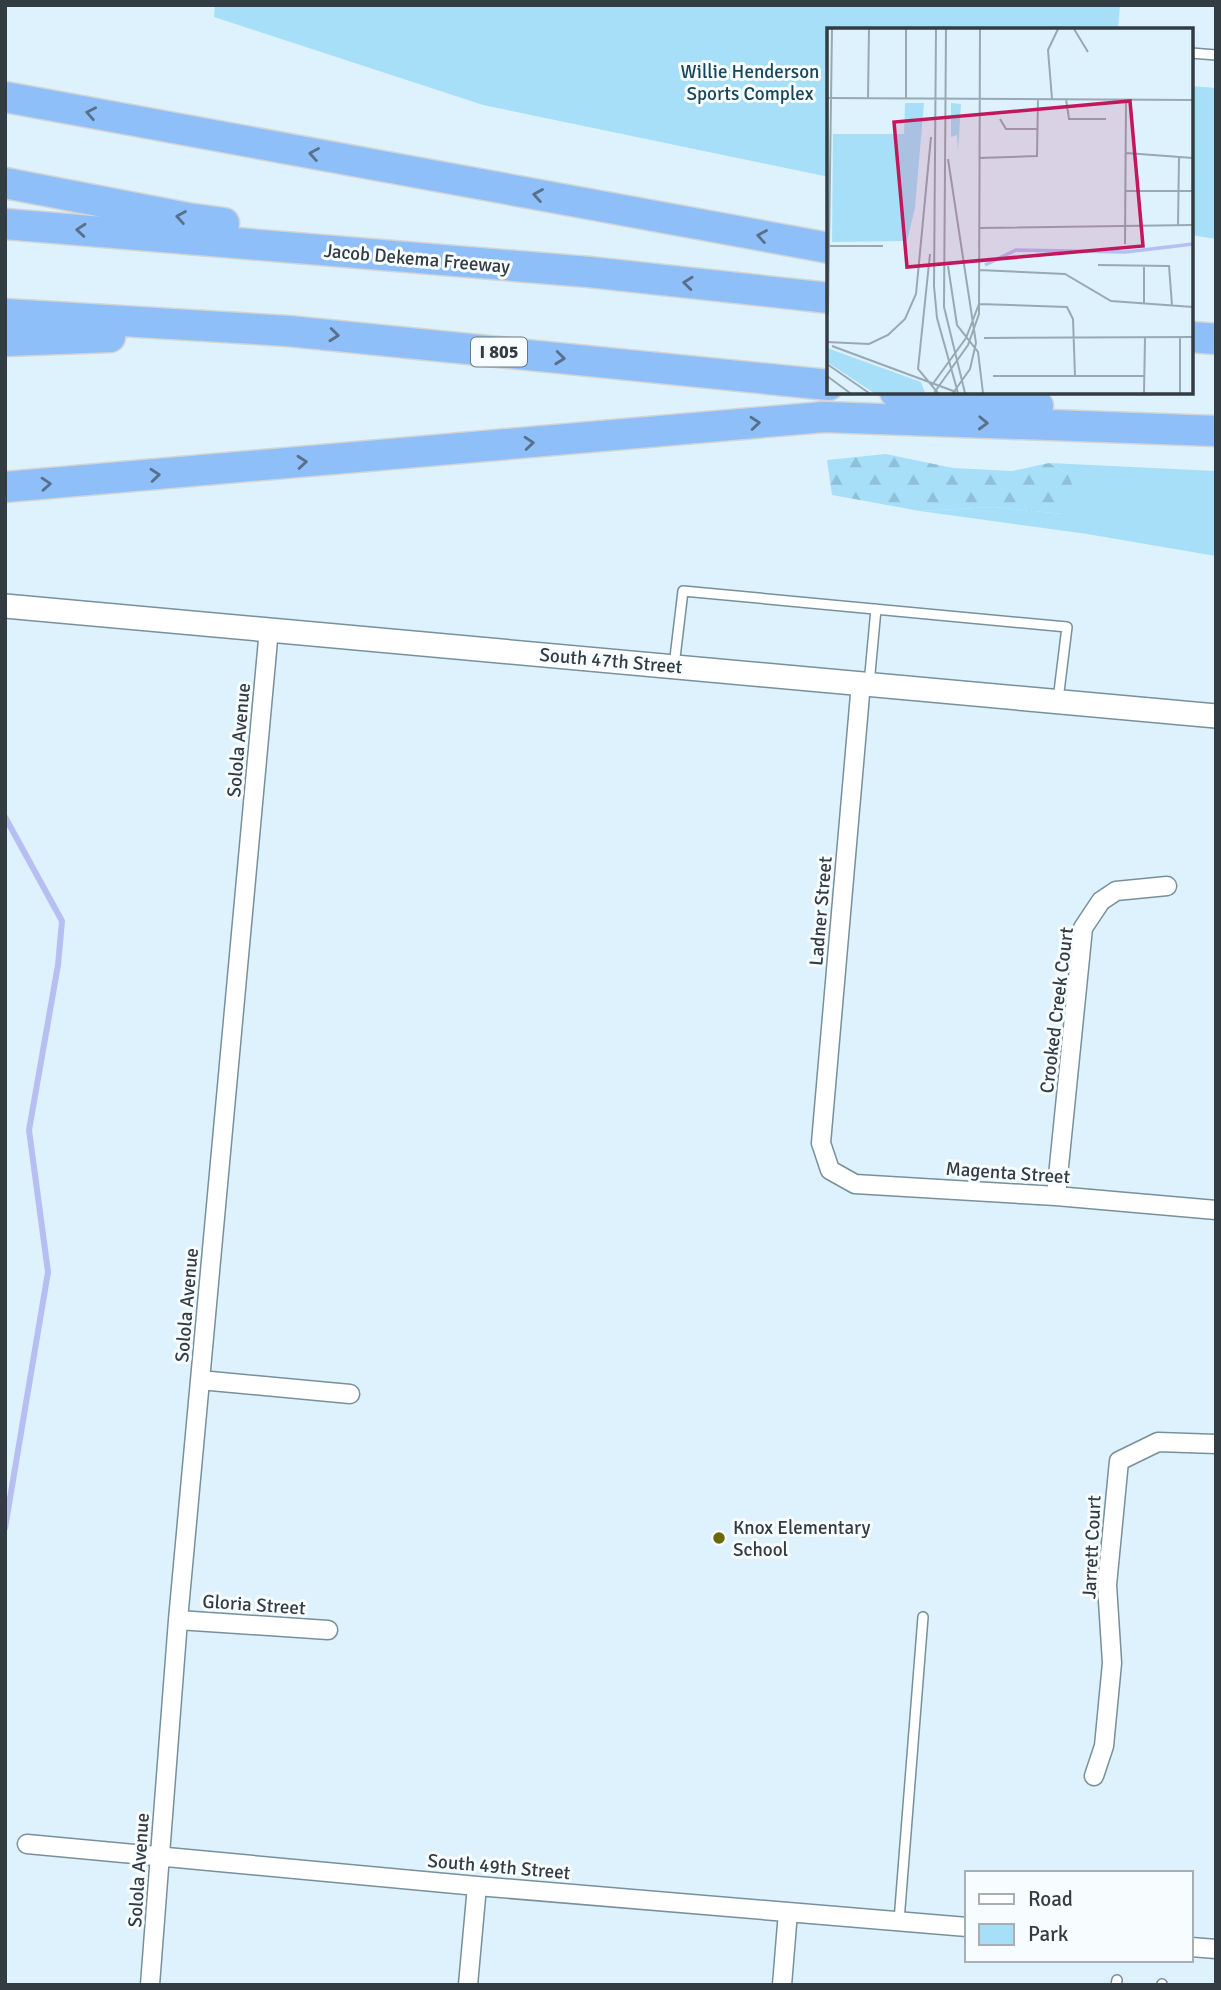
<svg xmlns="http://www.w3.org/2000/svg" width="1221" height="1990" viewBox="0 0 1221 1990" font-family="Signika,sans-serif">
<defs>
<pattern id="forest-firs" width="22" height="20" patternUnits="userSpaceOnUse" patternTransform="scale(1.75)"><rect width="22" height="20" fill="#a7dff9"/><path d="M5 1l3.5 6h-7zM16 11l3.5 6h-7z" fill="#90c0d7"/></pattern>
</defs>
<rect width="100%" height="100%" fill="#ddf2fc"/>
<path fill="#a7dff9" d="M 215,5 L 1120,5 L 1118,30 L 829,30 L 829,177 L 483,105 L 214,17 Z
M 1191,86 L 1216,88 L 1216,239 L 1191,235 Z
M 1049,463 L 1216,471 L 1216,556 L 1087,534 L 920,511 L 993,507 L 1063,514 L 1068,474 Z"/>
<path fill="url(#forest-firs)" d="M 886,454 L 953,468 L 1012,471 L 1049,463 L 1068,474 L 1075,492 L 1063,514 L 993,507 L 920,511 L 832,495 L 827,460 Z"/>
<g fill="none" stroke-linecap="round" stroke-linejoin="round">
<path stroke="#b7bff2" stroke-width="6" d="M 5,817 L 62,921 L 58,965 L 29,1130 L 48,1272 L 5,1528"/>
<g stroke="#78909b" stroke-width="12">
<path id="service" d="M 1191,53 L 1216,55
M 674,666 L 683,591 L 1067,627 L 1058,700
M 869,684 L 876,609
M 899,1921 L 923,1617
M 1116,1985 L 1117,1980
M 1162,1985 L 1162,1984"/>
</g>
<g stroke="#78909b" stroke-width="21">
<path id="minor" d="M 861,683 L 821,1143 L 830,1170 L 855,1184 L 1056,1196 L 1216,1210
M 1056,1196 L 1083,928 L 1101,901 L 1116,891 L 1167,886
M 200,1380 L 350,1394
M 178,1620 L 328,1630
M 1094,1776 L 1104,1746 L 1112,1663 L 1107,1585 L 1119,1461 L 1158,1442 L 1216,1444
M 27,1844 L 477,1886 L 967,1927
M 1191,1947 L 1216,1949
M 150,1985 L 178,1620 L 269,629
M 468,1985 L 477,1886
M 782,1985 L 788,1912"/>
</g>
<g stroke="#78909b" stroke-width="26">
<path id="secondary" d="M 5,606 L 1216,716"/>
</g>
<g stroke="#d2d4d5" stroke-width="33">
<path id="motorway" d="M 5,97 L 829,248
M 5,183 L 187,218 L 224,223
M 5,224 L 589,272 L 829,298
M 5,314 L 288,331 L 829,385
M 1191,337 L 1216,339
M 5,341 L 110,337
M 895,392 L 1038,406
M 5,487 L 824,417 L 1216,431"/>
</g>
<use href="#service" stroke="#fff" stroke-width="9"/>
<use href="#minor" stroke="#fff" stroke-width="18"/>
<use href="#secondary" stroke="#fff" stroke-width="23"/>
<use href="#motorway" stroke="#8ebff9" stroke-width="30"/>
</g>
<defs><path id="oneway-chevron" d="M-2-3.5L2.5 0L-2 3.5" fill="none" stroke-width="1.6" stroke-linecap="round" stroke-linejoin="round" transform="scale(1.75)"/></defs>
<g stroke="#57708b">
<use href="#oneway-chevron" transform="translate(91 113) rotate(-169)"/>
<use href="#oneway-chevron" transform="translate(314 154) rotate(-170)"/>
<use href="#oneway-chevron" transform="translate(538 195) rotate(-170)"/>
<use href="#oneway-chevron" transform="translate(181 217) rotate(-170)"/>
<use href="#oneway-chevron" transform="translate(81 230) rotate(-175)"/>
<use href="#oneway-chevron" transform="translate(762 236) rotate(-170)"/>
<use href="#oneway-chevron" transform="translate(688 283) rotate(-174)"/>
<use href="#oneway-chevron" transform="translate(334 335) rotate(6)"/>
<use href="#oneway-chevron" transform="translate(560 358) rotate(6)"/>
<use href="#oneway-chevron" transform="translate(755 423) rotate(-5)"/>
<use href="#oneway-chevron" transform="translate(983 423) rotate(2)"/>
<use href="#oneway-chevron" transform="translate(529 443) rotate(-5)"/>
<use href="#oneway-chevron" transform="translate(302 462) rotate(-5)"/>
<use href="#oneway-chevron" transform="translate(155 475) rotate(-5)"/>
<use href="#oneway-chevron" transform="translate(46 484) rotate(-4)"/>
</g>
<circle fill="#696802" stroke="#f7fcff" stroke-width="2.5" cx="719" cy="1538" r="7"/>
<g text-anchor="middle" stroke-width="6" stroke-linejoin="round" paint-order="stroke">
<rect fill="#f7fcff" stroke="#6d767b" stroke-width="2" x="471" y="337.5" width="56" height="29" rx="5"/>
<g font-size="18" font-weight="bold" fill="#323c42">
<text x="499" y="358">I 805</text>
</g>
<g font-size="19" fill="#18475b" stroke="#f7fcff">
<text x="750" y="78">Willie Henderson<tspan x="750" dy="22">Sports Complex</tspan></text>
</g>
<g font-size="19" fill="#323c42" stroke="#f7fcff">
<text transform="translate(417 258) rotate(5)" y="7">Jacob Dekema Freeway</text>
<text transform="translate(611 660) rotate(5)" y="7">South 47th Street</text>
<text transform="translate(238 740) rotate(-85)" y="7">Solola Avenue</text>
<text transform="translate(820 911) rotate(-85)" y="7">Ladner Street</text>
<text transform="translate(1056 1010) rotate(-83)" y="7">Crooked Creek Court</text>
<text transform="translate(1008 1172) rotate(4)" y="7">Magenta Street</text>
<text transform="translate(186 1305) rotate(-85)" y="7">Solola Avenue</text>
<text transform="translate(1091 1547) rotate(-87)" y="7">Jarrett Court</text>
<text transform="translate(254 1604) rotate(4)" y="7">Gloria Street</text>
<text transform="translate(499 1866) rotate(5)" y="7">South 49th Street</text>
<text transform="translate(138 1870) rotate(-86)" y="7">Solola Avenue</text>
</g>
<g font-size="19" fill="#323c42" stroke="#f7fcff" text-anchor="start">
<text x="733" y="1534">Knox Elementary<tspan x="733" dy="22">School</tspan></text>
</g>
</g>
<g transform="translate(827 28)">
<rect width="366" height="366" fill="#ddf2fc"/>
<path d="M 78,75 L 97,75 L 88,180 L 80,213 L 5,214 L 6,106 L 77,106 ZM 124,75 L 134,76 L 131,124 L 130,107 L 124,109 ZM 0,320 L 94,354 L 98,365 L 47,365 L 0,334 Z" fill="#a7dff9"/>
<path fill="none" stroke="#b7bff2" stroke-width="3.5" d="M 158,237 L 189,222 L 299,224 L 366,216"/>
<path fill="none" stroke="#99a9b2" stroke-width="2" d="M 109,1 L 107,258 L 110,290 L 131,365M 119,1 L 117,279 L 138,365M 247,1 L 261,24M 0,70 L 366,72M 41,70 L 42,1M 79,71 L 79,1M 225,71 L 221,22 L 231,1M 239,71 L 242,91 L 279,91M 173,91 L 179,101 L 210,101M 299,125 L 366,130M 152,130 L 210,128 L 211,71M 121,131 L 149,315 L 143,341 L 126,365M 299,163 L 366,163M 351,197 L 352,130M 152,200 L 366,197M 298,216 L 299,71M 2,218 L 56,218M 103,226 L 91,341 L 111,365M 271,237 L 342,238 L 345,277M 121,238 L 130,297 L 151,324 L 156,365M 317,239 L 317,275M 152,242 L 238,246 L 284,273 L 366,279M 152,276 L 240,279 L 246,291 L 248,348M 1,287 L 5,1M 157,310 L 366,309M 0,314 L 42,316 L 61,307 L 78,291 L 89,266 L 104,109M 5,318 L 129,364M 0,336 L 42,365M 0,348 L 23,365M 166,348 L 317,348M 105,357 L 139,310 L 152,276M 107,365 L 141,317 L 152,286 L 153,1M 317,365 L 318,310M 353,365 L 353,310"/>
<path fill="#c2185b" fill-opacity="0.15" stroke="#c2185b" stroke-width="3.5" d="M 303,73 L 316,218 L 80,239 L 67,94 Z"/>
<rect width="366" height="366" fill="none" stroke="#323c42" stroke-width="3.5"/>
</g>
<rect width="1221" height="1990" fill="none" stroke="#323c42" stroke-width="14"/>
<rect x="965" y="1871" width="228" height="91" fill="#f7fcff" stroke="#a8afb3" stroke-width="2"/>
<rect x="979" y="1894" width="35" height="10" fill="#ffffff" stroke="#a8afb3" stroke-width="2"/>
<text x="1028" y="1906" font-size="21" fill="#323c42">Road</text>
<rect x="979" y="1924" width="35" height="21" fill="#a7dff9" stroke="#a8afb3" stroke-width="2"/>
<text x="1028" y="1941" font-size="21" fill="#323c42">Park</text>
</svg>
